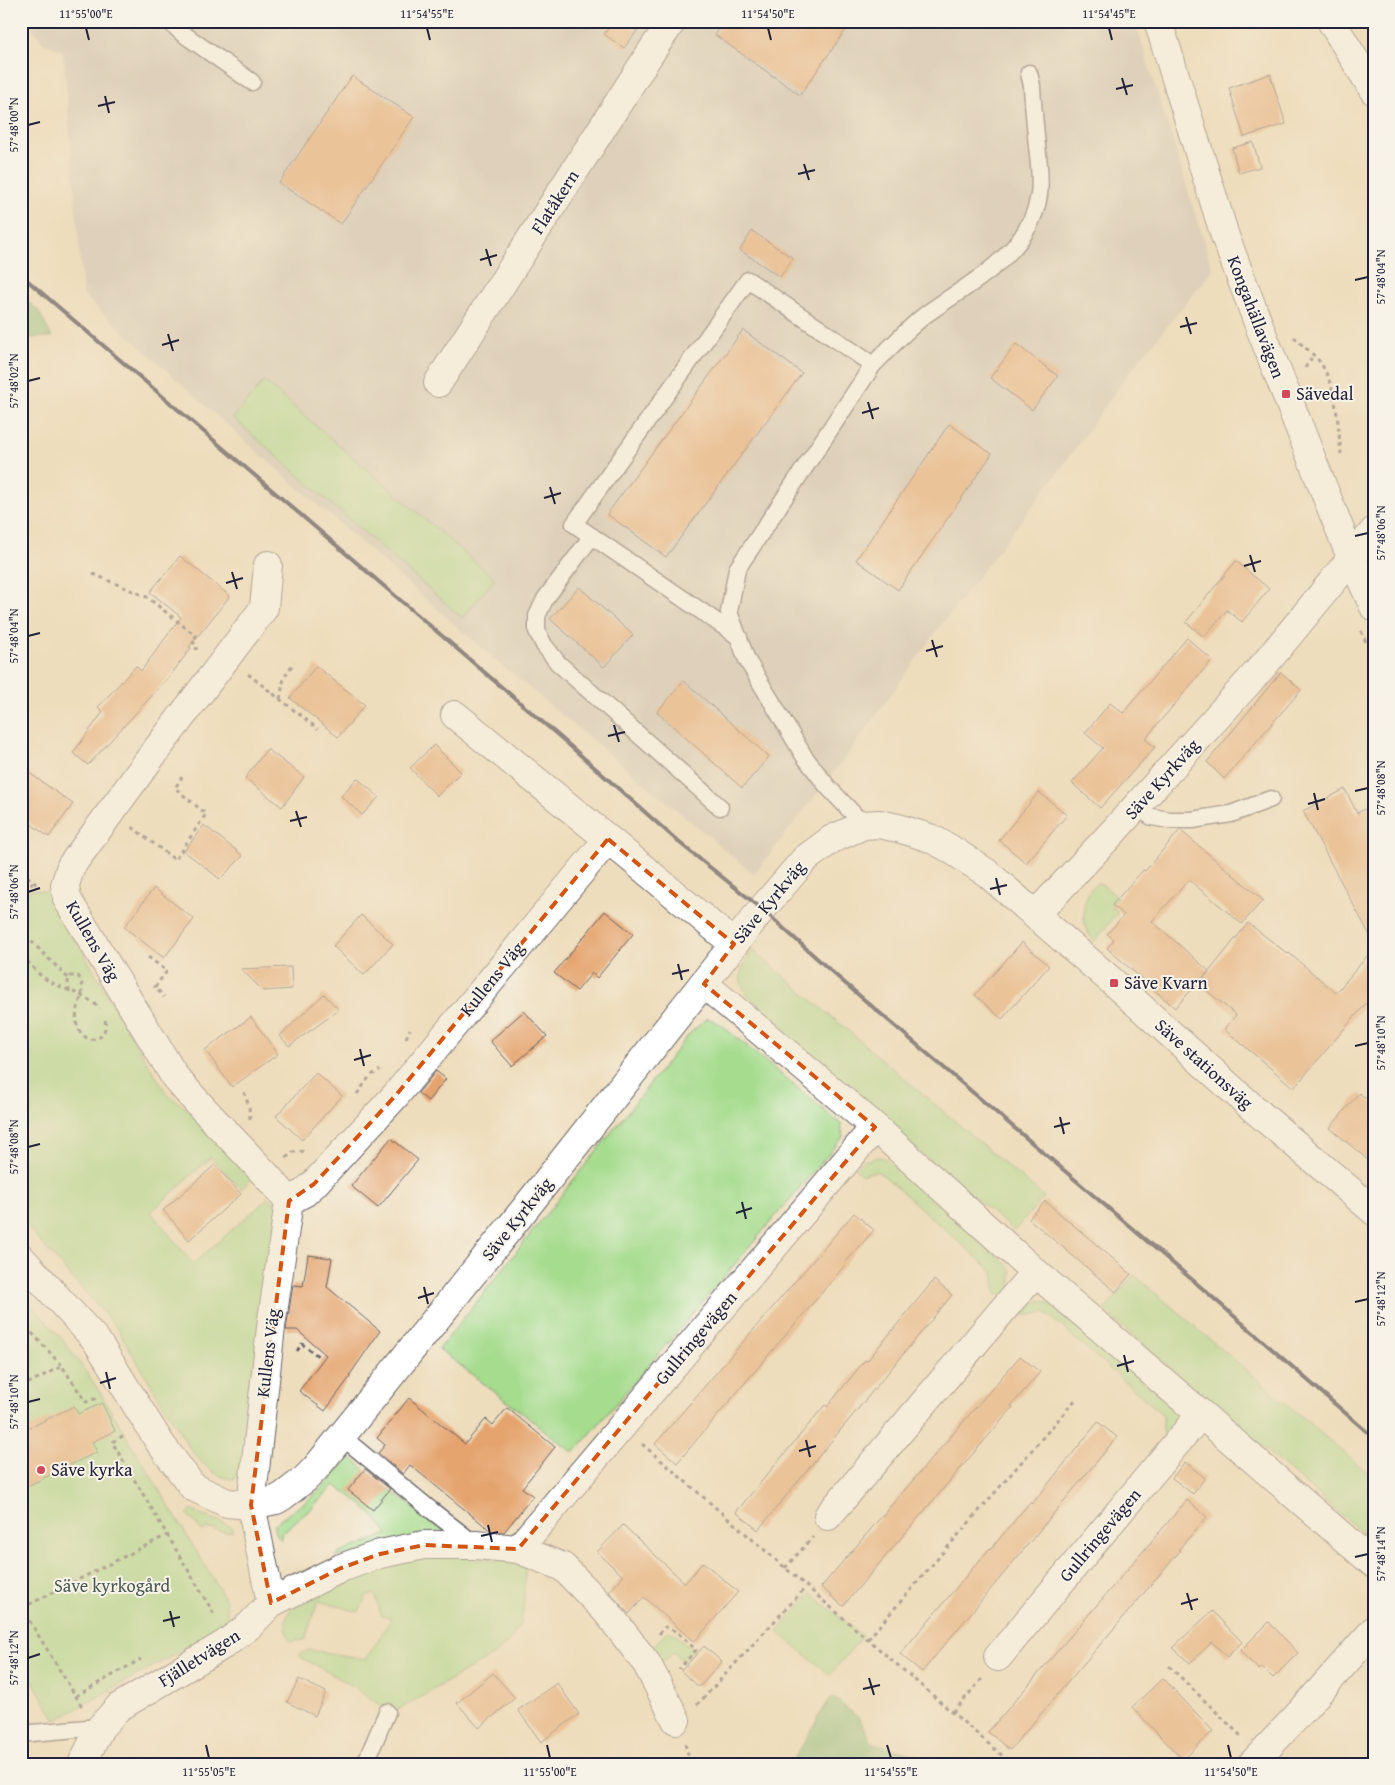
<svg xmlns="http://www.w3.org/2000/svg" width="1395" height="1785" viewBox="0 0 1395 1785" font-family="'Gentium Book Plus',serif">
<rect width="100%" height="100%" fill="#f7f3e8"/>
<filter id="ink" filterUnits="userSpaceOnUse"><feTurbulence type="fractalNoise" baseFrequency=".02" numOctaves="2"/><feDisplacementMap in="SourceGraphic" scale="10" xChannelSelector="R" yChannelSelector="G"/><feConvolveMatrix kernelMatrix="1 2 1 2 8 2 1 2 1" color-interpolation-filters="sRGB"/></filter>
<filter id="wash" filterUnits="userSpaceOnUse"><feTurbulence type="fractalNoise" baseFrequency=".0096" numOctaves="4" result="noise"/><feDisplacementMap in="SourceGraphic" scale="20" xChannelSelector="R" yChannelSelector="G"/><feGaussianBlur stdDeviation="1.12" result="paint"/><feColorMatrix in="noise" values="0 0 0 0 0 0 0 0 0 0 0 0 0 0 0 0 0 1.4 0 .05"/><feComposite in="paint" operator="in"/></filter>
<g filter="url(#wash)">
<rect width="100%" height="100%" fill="#eeddbc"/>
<path fill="#cbc2b8" d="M 27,21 L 1135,21 L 1213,270 L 1129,373 L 1060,470 L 939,628 L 849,753 L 754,874 L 494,659 L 219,418 L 83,295 L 63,51 L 43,43 Z"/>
<path fill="#a5dc8d" stroke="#647f64" d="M 264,381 L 495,579 L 462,618 L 233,418 Z
M 1098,883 L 1102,884 L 1117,897 L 1110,906 L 1118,912 L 1095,941 C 1079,929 1080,893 1098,883 Z
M 31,889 L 49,892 L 128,1031 L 167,1094 L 191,1112 L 254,1177 L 241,1189 L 211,1157 L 151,1212 L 193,1264 L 268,1198 L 279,1206 L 243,1477 C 239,1477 234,1479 231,1479 C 214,1477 201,1462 191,1450 L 116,1327 L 21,1220 L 21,902 Z
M 753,950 L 1044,1197 L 1014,1231 L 855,1097 L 763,1017 C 761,1008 757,1003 750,997 C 734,979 741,967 753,950 Z
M 708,1018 L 720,1024 L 841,1124 L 843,1137 L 574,1453 L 439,1349 L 691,1032 Z
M 879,1157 L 884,1158 L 1003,1261 L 1011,1270 L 1011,1290 L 1003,1297 L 996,1293 L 993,1272 L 884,1176 L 876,1171 L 861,1175 L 855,1169 L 862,1161 Z
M 1134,1275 L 1374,1478 L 1374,1543 L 1104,1311 Z
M 21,1293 L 63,1340 L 96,1386 L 226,1600 L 228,1625 L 56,1720 L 21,1662 Z
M 1041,1301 L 1048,1302 L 1177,1410 L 1180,1414 L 1182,1425 L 1169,1443 L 1163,1432 L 1163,1415 L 1045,1312 L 1026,1316 L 1022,1313 C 1025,1302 1031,1302 1041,1301 Z
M 351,1457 L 380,1483 L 444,1528 L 450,1535 L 336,1557 L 339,1553 L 388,1534 C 374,1515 355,1497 334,1485 L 311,1509 L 281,1533 L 282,1538 L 281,1540 C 276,1536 275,1530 275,1524 C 283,1517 292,1512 301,1505 C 319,1492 335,1476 348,1458 Z
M 191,1510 C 204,1517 220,1520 233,1528 L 233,1531 C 223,1536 213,1525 202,1531 L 188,1515 Z
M 414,1554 L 526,1560 L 523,1613 L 520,1624 L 509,1642 L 495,1654 L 398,1710 L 393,1710 L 384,1708 L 346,1682 L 302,1658 L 299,1654 L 310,1650 L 366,1659 L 391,1619 L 381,1615 L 375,1594 L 367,1595 L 359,1612 L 318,1601 L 305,1640 L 291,1642 C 278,1620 290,1607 308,1593 Z
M 811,1593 L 862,1636 L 830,1675 L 778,1632 Z
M 667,1631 L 672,1632 L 693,1650 L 683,1661 L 673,1652 L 668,1658 L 660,1661 L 650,1651 Z"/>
<path fill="#84bc78" stroke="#536f5a" d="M 21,296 L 38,310 L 52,337 L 21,338 Z
M 831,1698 L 834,1698 L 859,1718 L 873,1744 L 921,1756 L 923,1764 L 787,1764 L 794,1759 L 817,1721 L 817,1718 Z"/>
<g id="blocks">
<path fill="#e5a46e" d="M 613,21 L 624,21 L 637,31 L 624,48 L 604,34 Z
M 725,21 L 852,21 L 800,95 L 715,35 Z
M 1270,74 L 1286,124 L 1244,137 L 1229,88 Z
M 352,76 L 414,117 L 341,224 L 279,183 Z
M 1253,142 L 1260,167 L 1239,173 L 1232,148 Z
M 752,231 L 793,258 L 780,277 L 740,250 Z
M 743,330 L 802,373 L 666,557 L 607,514 Z
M 1016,344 L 1058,376 L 1032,410 L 990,378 Z
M 949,424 L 992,454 L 898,590 L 856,560 Z
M 180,556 L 230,596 L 189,647 L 191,648 L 170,676 L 88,765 L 73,753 L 103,712 L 98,707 L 136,666 L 141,671 L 181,617 L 150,592 Z
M 1236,561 L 1269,589 L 1242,622 L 1227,610 L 1204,637 L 1186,622 Z
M 579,587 L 633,635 L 604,667 L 550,619 Z
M 1187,638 L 1212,660 L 1145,739 L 1155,747 L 1100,808 L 1072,783 L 1103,748 L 1085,733 L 1110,703 L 1123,713 Z
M 316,666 L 365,705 L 338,737 L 290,698 Z
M 1281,672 L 1301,690 L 1224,779 L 1207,762 Z
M 684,681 L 769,757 L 742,788 L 657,712 Z
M 434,745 L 461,772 L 437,796 L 410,768 Z
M 267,749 L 304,777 L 282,807 L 245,778 Z
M 21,767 L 73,804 L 49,837 L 21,817 Z
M 357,778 L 379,797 L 362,815 L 341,796 Z
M 1345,789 L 1357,813 L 1374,804 L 1374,943 L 1303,811 Z
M 1039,792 L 1067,815 L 1026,863 L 999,840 Z
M 204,825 L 243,856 L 220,879 L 184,851 Z
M 1180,830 L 1263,900 L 1242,924 L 1189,880 L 1152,921 L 1209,971 L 1175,1008 L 1107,948 L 1114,940 L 1107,934 L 1124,915 L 1112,905 L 1143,870 L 1145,871 Z
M 154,888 L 194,919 L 164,958 L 124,927 Z
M 605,911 L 633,934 L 597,978 L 592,973 L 577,991 L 554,973 Z
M 361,915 L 393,944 L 364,975 L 333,946 Z
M 1248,923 L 1288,954 L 1289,953 L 1336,993 L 1374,948 L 1374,994 L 1294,1088 L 1224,1029 L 1236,1015 L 1199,984 Z
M 1022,942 L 1049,966 L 1002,1019 L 975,995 Z
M 291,967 L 292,989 L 263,991 L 241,969 Z
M 324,994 L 339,1010 L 289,1046 L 280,1036 Z
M 524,1011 L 547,1036 L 512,1066 L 490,1041 Z
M 251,1017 L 278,1054 L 232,1087 L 205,1050 Z
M 436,1071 L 446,1079 L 428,1101 L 418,1093 Z
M 316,1073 L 342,1096 L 302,1140 L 276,1116 Z
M 1359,1093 L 1374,1105 L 1374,1165 L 1330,1128 Z
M 391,1138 L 418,1160 L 378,1208 L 351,1186 Z
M 215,1165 L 241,1194 L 189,1240 L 163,1210 Z
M 1045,1201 L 1131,1274 L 1116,1292 L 1029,1219 Z
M 854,1213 L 874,1230 L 845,1263 L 846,1264 L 677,1463 L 655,1444 Z
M 308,1255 L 332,1258 L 327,1287 L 380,1331 L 349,1376 L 350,1377 L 325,1411 L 299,1391 L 326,1355 L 297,1330 L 286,1330 L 293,1285 L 303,1286 Z
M 934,1280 L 952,1295 L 758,1530 L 736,1512 L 825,1405 L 827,1407 L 865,1360 L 867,1361 Z
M 1020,1356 L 1040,1372 L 1011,1406 L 1013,1407 L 843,1606 L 821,1587 Z
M 409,1398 L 465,1444 L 486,1419 L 493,1425 L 507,1408 L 555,1447 L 522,1488 L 533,1496 L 504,1532 L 491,1531 L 410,1465 L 403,1474 L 378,1453 L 385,1445 L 377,1438 Z
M 102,1403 L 115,1431 L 92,1442 L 97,1452 L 21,1489 L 21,1432 L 74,1406 L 78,1414 Z
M 1098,1422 L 1117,1437 L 922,1672 L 900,1654 L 990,1548 L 991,1549 L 1030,1502 L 1032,1504 Z
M 1185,1462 L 1205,1478 L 1193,1494 L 1172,1478 Z
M 365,1469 L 390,1489 L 373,1510 L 348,1490 Z
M 1187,1500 L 1207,1517 L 1178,1550 L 1180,1551 L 1010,1750 L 988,1732 Z
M 623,1525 L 685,1583 L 703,1562 L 738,1592 L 694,1642 L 644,1597 L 629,1614 L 609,1592 L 623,1576 L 597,1552 Z
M 1212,1611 L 1242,1642 L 1227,1657 L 1212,1642 L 1190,1663 L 1172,1648 Z
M 1269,1622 L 1298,1653 L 1273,1678 L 1262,1667 L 1259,1670 L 1240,1651 Z
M 704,1646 L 722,1662 L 699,1687 L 681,1671 Z
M 493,1673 L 515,1698 L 479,1728 L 457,1703 Z
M 1163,1678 L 1213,1731 L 1183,1760 L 1132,1707 Z
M 299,1679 L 326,1692 L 315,1716 L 287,1702 Z
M 557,1683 L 579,1714 L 541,1742 L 518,1710 Z"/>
</g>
</g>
<g filter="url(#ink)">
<use href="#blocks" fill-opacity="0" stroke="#696368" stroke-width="1"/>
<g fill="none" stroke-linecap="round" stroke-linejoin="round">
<g stroke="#696368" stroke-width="19">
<path id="lane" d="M 169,21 L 182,33 L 252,82
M 873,365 C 890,348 906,330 925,315 C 969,283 1030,255 1039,195 C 1041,180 1039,162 1037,146 C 1035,126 1033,106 1032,86 L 1029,73
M 592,536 L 545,599 L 537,616 L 537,631 L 544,645 L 558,663 L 720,807
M 739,637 L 574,524 L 748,280 L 873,365 L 737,569 L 729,612 L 747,660 L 804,756 L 827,786 L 864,825
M 1136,807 L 1152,817 L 1169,820 L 1192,820 L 1231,814 L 1271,799
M 341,1436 L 431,1510 L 476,1545
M 21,1734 L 87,1728 L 100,1728
M 365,1764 L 387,1712"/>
</g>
<g stroke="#696368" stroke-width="30">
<path id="street" d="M 1331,21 L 1374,91
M 438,383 L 651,52 L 672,21
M 455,715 L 608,839 L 734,944
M 1035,915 L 1113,832 L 1264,665 L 1374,531
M 704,984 L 875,1127 L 1035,1272 L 1201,1414 L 1374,1564
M 289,1201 L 304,1193 L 314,1184 L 396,1095 L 608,839
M 828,1516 L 1035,1272
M 518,1549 L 875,1127
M 271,1603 L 341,1568 L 380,1554 L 424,1545 L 476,1545 L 518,1549 L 563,1567 L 607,1612 L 647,1664 L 676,1720
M 998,1657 L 1201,1414
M 82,1764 L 100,1728 L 119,1707 L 225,1644 L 249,1626 L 271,1603 L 251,1505 L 271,1327 L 289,1201 C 253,1158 211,1120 175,1077 L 67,899 L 65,885 L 71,866 L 154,753 L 264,608 L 268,565
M 1252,1764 L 1300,1713 L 1374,1630"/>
</g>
<g stroke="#696368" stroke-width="30">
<path id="secondary" d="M 1158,21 L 1225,236 L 1260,328 L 1328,500 L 1351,557 L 1374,607
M 21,1258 L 96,1340 L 160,1443 L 193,1487 L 227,1503 L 251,1505 L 276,1500 L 283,1496 L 305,1479 L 315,1469 L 520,1215 L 762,909 L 805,859 L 832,839 L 864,825 L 879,824 L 898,828 L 930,838 L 949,848 L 987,873 L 1114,983 L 1254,1109 L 1374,1211"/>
</g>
<path stroke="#696368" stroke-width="3" stroke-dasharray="4 4" stroke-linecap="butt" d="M 1294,337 C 1302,346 1315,354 1322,365 C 1337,390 1338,425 1341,454
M 1305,368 L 1313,356
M 93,574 L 147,597 L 196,636 L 192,641 L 197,646 L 196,650
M 1361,631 L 1374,659
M 248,674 L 318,729
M 280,699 L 284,678 L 294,662
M 132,827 L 175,860 L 206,814 L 175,788 L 182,777
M 21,871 L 36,884 L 39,884
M 21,898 L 33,882
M 21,920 L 27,937 L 69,979
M 21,956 C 30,962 35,972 44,978 C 61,990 86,993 100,1009
M 148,957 L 167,971 L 155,987 L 164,997
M 27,959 L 27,937
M 21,973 L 29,962
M 69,992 L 68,982 L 70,976 L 78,976 C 92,993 66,1014 81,1033 C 92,1047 111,1036 104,1016
M 406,1038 L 410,1029
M 244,1092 L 249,1106 L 250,1119
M 357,1094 L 370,1076 L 380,1070
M 286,1158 L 293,1152 L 307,1151
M 21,1321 L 62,1366
M 297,1351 L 302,1344 L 318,1356
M 21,1387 L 62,1366 L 86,1402 L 100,1397
M 123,1436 L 112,1442 L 216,1617
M 642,1444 L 1012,1764
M 785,1568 L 813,1537
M 21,1607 L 83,1708
M 22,1608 L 167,1535
M 659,1634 L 665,1627 C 678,1630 687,1642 696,1650 L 679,1669
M 868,1639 L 1077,1398
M 1169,1666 L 1241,1736
M 76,1696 L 141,1659
M 697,1705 L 807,1586
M 953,1712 L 982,1679
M 685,1744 L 691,1764"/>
<use href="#lane" stroke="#fff" stroke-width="16"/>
<use href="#street" stroke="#fff" stroke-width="28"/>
<use href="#secondary" stroke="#fff" stroke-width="28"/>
<path stroke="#22223b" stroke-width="4" d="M 21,275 L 560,737 L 681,844 L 762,909 L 840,979 L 1203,1289 L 1374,1438"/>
</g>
</g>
<path d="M0 0H1395V1785H0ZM 608,839 L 734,944 L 704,984 L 875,1127 L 518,1549 L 424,1545 L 380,1554 L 341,1568 L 271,1603 L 251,1505 L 289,1201 L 314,1184 L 396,1095 Z" fill="#eeddbc" fill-opacity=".55" fill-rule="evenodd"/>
<path fill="none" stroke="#d45411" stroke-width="4" stroke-dasharray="10 6" stroke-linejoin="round" d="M 608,839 L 734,944 L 704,984 L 875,1127 L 518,1549 L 424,1545 L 380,1554 L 341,1568 L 271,1603 L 251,1505 L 289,1201 L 314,1184 L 396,1095 Z"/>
<path fill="none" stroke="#22223b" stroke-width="2" d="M 86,28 L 89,40M 427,28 L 430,40M 768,28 L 771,40M 1109,28 L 1112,40M 1122,78 L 1127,95M 1116,89 L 1133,85M 105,96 L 109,113M 98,106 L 115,102M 28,125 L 40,122M 804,164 L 809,180M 798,174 L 815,170M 486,249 L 491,266M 480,260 L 497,255M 1355,280 L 1368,277M 1186,317 L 1191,334M 1180,327 L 1197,323M 168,334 L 173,351M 162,345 L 179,340M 28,381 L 40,378M 868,402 L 873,419M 862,413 L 879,408M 550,487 L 555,504M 544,498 L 561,493M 1355,536 L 1368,533M 1250,555 L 1255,572M 1244,566 L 1261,561M 232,572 L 237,589M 226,583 L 243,578M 28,636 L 40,633M 932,640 L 937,657M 926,651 L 943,646M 614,725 L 619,742M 608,736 L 625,732M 1355,791 L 1368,788M 1314,793 L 1318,810M 1308,804 L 1325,799M 296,811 L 301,827M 290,821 L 307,817M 996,878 L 1000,895M 990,889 L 1007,885M 28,892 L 40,888M 678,964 L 682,980M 672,974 L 689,970M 1355,1046 L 1368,1043M 360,1049 L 364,1066M 354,1060 L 371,1055M 1060,1117 L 1064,1134M 1054,1127 L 1070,1123M 28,1147 L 40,1144M 742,1202 L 746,1219M 736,1213 L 752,1208M 424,1287 L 428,1304M 418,1298 L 434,1293M 1355,1302 L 1368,1299M 1124,1355 L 1128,1372M 1117,1366 L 1134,1361M 106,1372 L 110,1389M 100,1383 L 116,1378M 28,1402 L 40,1399M 806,1440 L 810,1457M 799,1451 L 816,1446M 488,1525 L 492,1542M 481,1536 L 498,1532M 1355,1557 L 1368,1554M 1187,1593 L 1192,1610M 1181,1604 L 1198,1599M 170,1611 L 174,1627M 163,1621 L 180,1617M 28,1658 L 40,1654M 869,1678 L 874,1695M 863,1689 L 880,1685M 206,1745 L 209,1758M 547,1745 L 550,1758M 887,1745 L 891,1758M 1228,1745 L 1231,1758"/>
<g fill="#d1495b" stroke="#f7f3e8" stroke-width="2">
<rect x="1281" y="389" width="10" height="10" rx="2.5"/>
<rect x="1109" y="978" width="10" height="10" rx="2.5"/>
<circle cx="41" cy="1470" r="5"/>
</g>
<g text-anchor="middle" stroke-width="4" stroke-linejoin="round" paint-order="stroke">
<g font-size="18" fill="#22223b" stroke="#f7f3e8">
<text transform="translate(555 202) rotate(-57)" y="6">Flatåkern</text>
<text transform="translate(1256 317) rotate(69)" y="6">Kongahällavägen</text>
<text transform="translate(1162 779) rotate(-48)" y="6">Säve Kyrkväg</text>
<text transform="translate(769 902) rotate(-50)" y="6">Säve Kyrkväg</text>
<text transform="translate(93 941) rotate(60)" y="6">Kullens Väg</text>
<text transform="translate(492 979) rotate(-51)" y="6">Kullens Väg</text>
<text transform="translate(1204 1064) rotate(42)" y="6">Säve stationsväg</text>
<text transform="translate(517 1219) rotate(-51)" y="6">Säve Kyrkväg</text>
<text transform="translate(696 1338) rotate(-50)" y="6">Gullringevägen</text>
<text transform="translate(268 1353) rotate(-83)" y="6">Kullens Väg</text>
<text transform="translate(1100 1535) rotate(-50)" y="6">Gullringevägen</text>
<text transform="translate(199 1658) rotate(-32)" y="6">Fjälletvägen</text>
</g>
<g font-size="18" fill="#22223b" stroke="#f7f3e8" text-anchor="start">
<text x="1296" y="400">Sävedal</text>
<text x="1124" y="989">Säve Kvarn</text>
<text x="51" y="1476">Säve kyrka</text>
</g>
<g font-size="18" fill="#495a54" stroke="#f7f3e8">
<text x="112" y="1592">Säve kyrkogård</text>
</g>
</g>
<rect width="1395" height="1785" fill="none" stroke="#f7f3e8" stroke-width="55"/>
<rect x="28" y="28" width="1340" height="1730" fill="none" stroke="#22223b" stroke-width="2"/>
<g font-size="12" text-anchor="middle" fill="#22223b">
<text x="86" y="18">11°55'00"E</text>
<text x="427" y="18">11°54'55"E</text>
<text x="768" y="18">11°54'50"E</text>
<text x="1109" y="18">11°54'45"E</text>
<text transform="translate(14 125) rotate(-90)" y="4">57°48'00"N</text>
<text transform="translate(1381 277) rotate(-90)" y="4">57°48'04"N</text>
<text transform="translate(14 381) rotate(-90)" y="4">57°48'02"N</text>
<text transform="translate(1381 533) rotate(-90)" y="4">57°48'06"N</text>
<text transform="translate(14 636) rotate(-90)" y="4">57°48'04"N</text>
<text transform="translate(1381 788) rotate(-90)" y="4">57°48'08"N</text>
<text transform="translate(14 892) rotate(-90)" y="4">57°48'06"N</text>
<text transform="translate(1381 1043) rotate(-90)" y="4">57°48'10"N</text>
<text transform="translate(14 1147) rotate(-90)" y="4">57°48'08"N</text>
<text transform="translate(1381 1299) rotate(-90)" y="4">57°48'12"N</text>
<text transform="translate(14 1402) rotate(-90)" y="4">57°48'10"N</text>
<text transform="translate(1381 1554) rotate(-90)" y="4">57°48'14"N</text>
<text transform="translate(14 1658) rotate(-90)" y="4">57°48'12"N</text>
<text x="209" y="1776">11°55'05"E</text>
<text x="550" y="1776">11°55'00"E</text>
<text x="891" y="1776">11°54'55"E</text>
<text x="1231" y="1776">11°54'50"E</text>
</g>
</svg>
